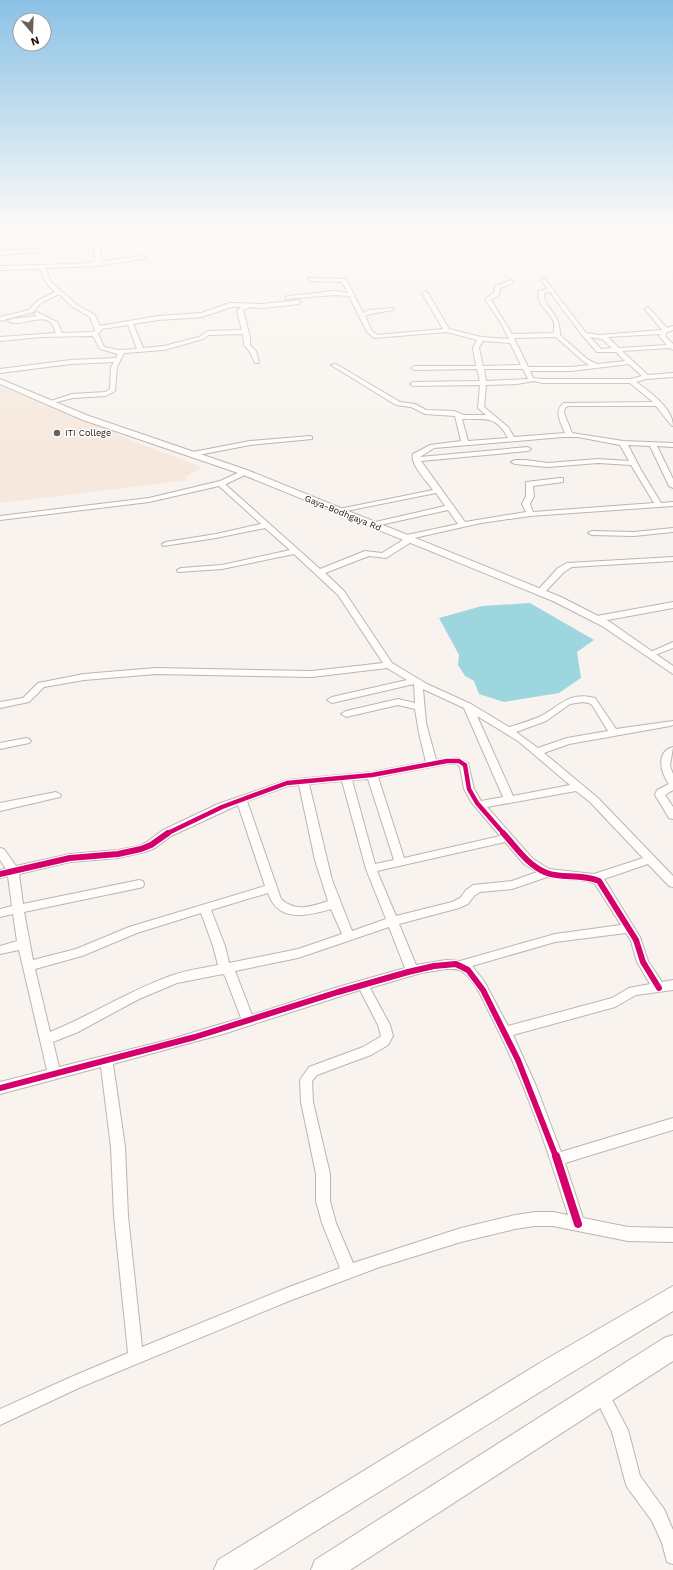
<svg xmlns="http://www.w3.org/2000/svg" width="673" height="1570" viewBox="0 0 673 1570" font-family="'Work Sans',sans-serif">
<rect width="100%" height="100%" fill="#f8f3ee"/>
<path fill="#f6e8dd" d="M 0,386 L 143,445 L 202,467 L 184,478 L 188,480 L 0,503 Z"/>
<path fill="#9ed6e0" d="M 530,603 L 594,640 L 577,652 L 581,678 L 559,693 L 504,702 L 479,694 L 474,681 L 465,676 L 458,665 L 459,655 L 439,618 L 482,606 Z"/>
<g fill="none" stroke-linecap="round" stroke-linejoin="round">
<g stroke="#bcb5af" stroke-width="2">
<path id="minor" d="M 97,245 L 100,247 L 101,261 L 143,256 L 146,258 L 98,266 L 45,268 L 51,282 L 77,305 L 95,315 L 100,326 L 158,316 L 201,313 L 230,303 L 263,304 L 298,300 L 301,302 L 298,304 L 263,308 L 251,307 L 243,310 L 250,337 L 250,345 L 256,351 L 259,363 L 255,363 L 250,352 L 244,345 L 243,334 L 209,335 L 203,339 L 164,350 L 124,353 L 117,367 L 115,391 L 106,396 L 73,398 L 48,404 L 48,402 L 72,394 L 105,392 L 110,389 L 111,367 L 114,362 L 71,364 L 0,373 L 0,369 L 71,360 L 116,358 L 118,354 L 100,349 L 93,336 L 41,337 L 0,341 L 0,337 L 56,333 C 49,305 23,330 8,321 L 11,319 L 37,316 L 34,314 L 37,312 L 57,322 L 62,333 L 93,332 L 95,330 L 90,317 L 73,307 L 59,294 L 41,303 L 33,312 L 0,321 L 0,317 L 29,310 L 37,301 L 55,292 L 47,284 L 40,269 L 0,270 L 0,266 L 76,264 L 95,262 L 94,247 ZM 231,307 L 241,307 L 237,311 L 242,330 L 208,331 L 199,337 L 164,346 L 143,348 L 133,324 L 158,320 L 202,317 ZM 128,325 L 137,349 L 118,350 L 104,347 L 98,334 L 102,329 Z
M 35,249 L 37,250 L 37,252 L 0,255 L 0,251 Z
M 309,278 L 346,279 L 363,313 L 369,310 L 393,308 L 393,310 L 370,314 L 365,316 L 372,331 L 377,335 L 443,329 L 422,293 L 425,291 L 428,293 L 449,329 L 481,337 L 509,339 L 501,323 L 485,299 L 494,293 L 495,286 L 511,280 L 514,282 L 513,283 L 500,288 L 499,295 L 491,300 L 512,334 L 554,333 C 554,329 555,324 553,320 C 548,310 535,303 539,291 L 548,289 L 541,280 L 544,278 L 586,333 L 600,335 L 662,330 L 645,309 L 648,307 L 667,328 L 673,326 L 673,330 L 666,333 L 665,336 L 673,344 L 673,350 L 670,348 L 622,351 L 648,375 L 673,373 L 673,377 L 646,379 L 636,382 C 649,391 673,408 673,426 L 671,425 L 656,406 L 568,406 L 565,408 L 564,413 L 572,433 L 623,441 L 673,443 L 673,447 L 657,446 L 673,479 L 673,488 L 669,486 L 650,446 L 628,445 L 641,470 L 661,503 L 673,502 L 673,506 L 530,516 L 481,523 L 414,538 L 413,541 L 386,558 L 369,556 L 325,573 L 344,591 L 392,663 L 427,684 L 471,704 L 509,727 C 519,724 530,721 539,717 C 560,707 567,691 595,698 L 616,729 L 673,721 L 673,725 L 670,726 L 569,744 L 544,753 L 598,798 L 673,876 L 673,887 L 669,886 L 648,864 L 604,879 L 640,937 L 648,961 L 662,982 L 673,980 L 673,990 L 636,995 L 615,1007 L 513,1035 L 536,1086 L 561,1152 L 673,1118 L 673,1130 L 565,1163 L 583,1218 L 628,1227 L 673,1228 L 673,1242 L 628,1241 L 553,1226 L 535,1226 L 515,1229 L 461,1242 L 380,1267 L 289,1301 L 81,1387 L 0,1425 L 0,1409 L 71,1377 L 128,1353 L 114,1216 L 111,1147 L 101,1067 L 0,1094 L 0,1082 L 47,1070 L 19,950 L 0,954 L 0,946 L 17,941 L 13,914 L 0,917 L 0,909 L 12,906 L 8,876 L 0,878 L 0,870 L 6,869 L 0,860 L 0,848 L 4,849 L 16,866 L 70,854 L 118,850 L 139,846 L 147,842 L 163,830 L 218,804 L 287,780 L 372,772 L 426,762 L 419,733 L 415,709 L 398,705 L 346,717 L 341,714 L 346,711 L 398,699 L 415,703 L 414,684 L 332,703 L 327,700 L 332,697 L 407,680 L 387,668 L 312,677 L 156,674 L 84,680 L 44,687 L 29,702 L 0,708 L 0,702 L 23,698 L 38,683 L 84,674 L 156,668 L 312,671 L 383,663 L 338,595 L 294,554 L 222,569 L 178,572 L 177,570 L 181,568 L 222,565 L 290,550 L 265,528 L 216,538 L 163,546 L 162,544 L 166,542 L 216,534 L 261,524 L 219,486 L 149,502 L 0,520 L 0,516 L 149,498 L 220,481 L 244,470 L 248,472 L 247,474 L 226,484 L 226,485 L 320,569 L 365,551 L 382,553 L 403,540 L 401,538 L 402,536 L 458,524 L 448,510 L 371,527 L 367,525 L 371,523 L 445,506 L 436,493 L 336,513 L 335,511 L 339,509 L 433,490 C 427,481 410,465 413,454 L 430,445 L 461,441 L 455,416 L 425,414 L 411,407 L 396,405 L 331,365 L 336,364 L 400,402 L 415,404 L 426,410 L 454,411 L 464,415 L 486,415 L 478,408 L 480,385 L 413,386 L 410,384 L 413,382 L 480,381 L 477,369 L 414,370 L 411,368 L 414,366 L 476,366 L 473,348 L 477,340 L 447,332 L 374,338 L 367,332 L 349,296 L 334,295 L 286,299 L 286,297 L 288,296 L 334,291 L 348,293 L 342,282 L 311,281 L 309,280 ZM 550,292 L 582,335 L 597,352 L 616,352 L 625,361 L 597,364 L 587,359 L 560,335 C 561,312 543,309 544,293 ZM 660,334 L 659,336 L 667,345 L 619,348 L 608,337 ZM 556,337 L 583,361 L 589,365 L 571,367 L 528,367 L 514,338 ZM 590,337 L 602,339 L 612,348 L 601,349 ZM 483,341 L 510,343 L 521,365 L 483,366 L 479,348 ZM 629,364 L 642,376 L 631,379 L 543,379 L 533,378 L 530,371 L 571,371 ZM 484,369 L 523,369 L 528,379 L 486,381 ZM 534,381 L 543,383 L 630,383 L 653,402 L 564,403 C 553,411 561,423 565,433 L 514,437 L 508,427 L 484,407 L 486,385 L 517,384 ZM 462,419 C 485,420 495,414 508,438 L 468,441 ZM 563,437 L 578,437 L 620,445 L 629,461 L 598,459 L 548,463 L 526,460 L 515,460 L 511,462 L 515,464 L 548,467 L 598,463 L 631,465 L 654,503 L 533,512 L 530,504 L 534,496 L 533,486 L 563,482 L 563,478 L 560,478 L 526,482 L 526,496 L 522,504 L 526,512 L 465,522 L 421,461 L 528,451 L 531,449 L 528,447 L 420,457 L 434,448 ZM 423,689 L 464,708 L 503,797 L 481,801 L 474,789 L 468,763 L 459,758 L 436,760 L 426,723 ZM 582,702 L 589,703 L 592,705 L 608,731 L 567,738 L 538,748 L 516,732 L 546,721 L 570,704 ZM 477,716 L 518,741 L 570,785 L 513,796 ZM 447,764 L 457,764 L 460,767 L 464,789 L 472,803 L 500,836 L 404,858 L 378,777 ZM 368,779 L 394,860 L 375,864 L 352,780 ZM 342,781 L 366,869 L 386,919 L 352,931 L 332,880 L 309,784 ZM 299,785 L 315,860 L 328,901 C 311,907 295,912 281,899 L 247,801 L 288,786 ZM 576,791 L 590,802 L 643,858 L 594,874 L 549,869 L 532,858 L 487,807 ZM 238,805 L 265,886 L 129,927 L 76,949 L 33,960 L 24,912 L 139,888 L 143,887 L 144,884 L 143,881 L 139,880 L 23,904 L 19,874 L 70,862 L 118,858 L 145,852 L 155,848 L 171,836 ZM 505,842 L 524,864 L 537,872 L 512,881 L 473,885 L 466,890 L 460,898 L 452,902 L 396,916 L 377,871 ZM 547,877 L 588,881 L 595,884 L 621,925 L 555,934 L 460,961 L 446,960 L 416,965 L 399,924 L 459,908 L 468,904 L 474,896 L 480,892 L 512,889 ZM 268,893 C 278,923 307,916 331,909 L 342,934 L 298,949 L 229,963 L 225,946 L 211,910 ZM 201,913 L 213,946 L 218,965 C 203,968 187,970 173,975 C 130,990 92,1015 50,1032 L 35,969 L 82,956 L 137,933 ZM 389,927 L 405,968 L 338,987 L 252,1015 L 235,971 L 298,958 ZM 626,933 L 631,941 L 637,962 L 650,984 L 629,988 L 612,998 L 508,1026 L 484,981 L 472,966 L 555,942 ZM 446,969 C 453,969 458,968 463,972 C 477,983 483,1001 491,1016 C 524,1080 547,1147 568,1215 L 553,1212 L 535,1212 L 515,1215 L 461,1228 L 353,1263 L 336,1223 L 330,1201 L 330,1174 L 313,1102 L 312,1081 L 317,1075 L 371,1055 L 388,1045 L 393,1036 L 390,1025 L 370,988 L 421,973 ZM 223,974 L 225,976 L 241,1018 L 168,1040 L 59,1067 L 53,1042 L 78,1032 L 139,999 L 177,983 ZM 360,990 L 378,1025 L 381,1036 L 380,1037 L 363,1047 L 309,1067 L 300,1080 L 301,1102 L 316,1174 L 316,1201 L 322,1223 L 340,1268 L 289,1287 L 142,1347 L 128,1216 L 125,1147 L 113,1064 L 223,1034 Z
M 310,436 L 312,437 L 312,439 L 250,445 L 193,456 L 189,454 L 193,452 L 250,441 Z
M 673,528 L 673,532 L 634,536 L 592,535 L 588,533 L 592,531 L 634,532 Z
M 673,557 L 673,561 L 572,567 L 564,572 L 543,594 L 540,594 L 536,592 L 558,568 L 567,563 Z
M 673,602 L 673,608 L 597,622 L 593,619 L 597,616 Z
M 673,642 L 673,648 L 650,657 L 646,654 Z
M 26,738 L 29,739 L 31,741 L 29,743 L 0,749 L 0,743 Z
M 673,747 L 670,766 L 673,774 L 673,790 L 665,795 L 673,807 L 673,819 L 669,818 L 655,795 L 657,790 L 669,784 C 661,773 655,752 673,747 Z
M 56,792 L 61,795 L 60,797 L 0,811 L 0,803 Z
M 601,1385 L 606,1388 L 628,1430 L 640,1476 L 664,1509 L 673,1530 L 673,1564 L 667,1562 L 662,1543 L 652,1521 L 627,1487 L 625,1481 L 612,1432 L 593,1393 L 596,1388 Z"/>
</g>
<g stroke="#bcb5af" stroke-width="2">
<path id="tertiary" d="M 0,379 L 89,416 L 247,470 L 561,597 L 610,622 L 673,666 L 673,674 L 602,626 L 553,601 L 241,474 L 83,420 L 0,384 Z"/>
</g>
<g stroke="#bcb5af" stroke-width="2">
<path id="primary" d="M 673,1286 L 673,1311 L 561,1379 L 253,1570 L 214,1570 L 218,1560 L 543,1361 Z
M 673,1335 L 673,1361 L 350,1570 L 311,1570 L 315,1560 L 664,1338 Z"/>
</g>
<use href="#minor" fill="#fefdfc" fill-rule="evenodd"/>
<use href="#tertiary" fill="#fefdfc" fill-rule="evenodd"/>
<use href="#primary" fill="#fefdfc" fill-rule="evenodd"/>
<g stroke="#fff" stroke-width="7">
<path id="cycleway-far2" d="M 166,834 L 222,807 L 287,783 L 372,775 L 447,761 L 459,761 L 465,765 L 469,789 L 477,803 L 504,834"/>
</g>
<g stroke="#fff" stroke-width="8">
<path id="cycleway-far1" d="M 503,833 C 516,847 528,866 547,873 C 562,879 581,873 599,881 L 636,940 L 643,962 L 659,988
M 0,874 L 70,858 L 118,854 L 141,849 L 151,845 L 168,833
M 0,1088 L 195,1037 L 338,992 L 408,972 L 434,966 L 456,964 L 468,970 L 483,990 L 518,1060 L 556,1157"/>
</g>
<g stroke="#fff" stroke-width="10">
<path id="cycleway" d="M 556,1156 L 578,1224"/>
</g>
<use href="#cycleway-far2" stroke="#d6006c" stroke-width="4.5"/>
<use href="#cycleway-far1" stroke="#d6006c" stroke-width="6"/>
<use href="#cycleway" stroke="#d6006c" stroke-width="8"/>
</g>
<linearGradient id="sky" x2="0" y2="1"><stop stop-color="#8ac2e5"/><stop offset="0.51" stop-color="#fcfaf7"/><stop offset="1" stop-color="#fcfaf7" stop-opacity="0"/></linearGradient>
<rect width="673" height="447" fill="url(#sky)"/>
<circle fill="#68605a" stroke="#fff" stroke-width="1.5" cx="57" cy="433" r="4"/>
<g text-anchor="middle" stroke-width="3" stroke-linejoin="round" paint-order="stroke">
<g font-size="9" fill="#1b110a" stroke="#fff" text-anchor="start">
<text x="65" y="436">ITI College</text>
</g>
<g font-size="9" fill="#1b110a" stroke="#fff">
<text transform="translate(343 513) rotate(22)" y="3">Gaya-Bodhgaya Rd</text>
</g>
</g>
<g transform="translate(32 32) rotate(161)"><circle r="19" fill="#ffffff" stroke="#a4a09d"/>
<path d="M0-3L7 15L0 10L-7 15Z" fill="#68605a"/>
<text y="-6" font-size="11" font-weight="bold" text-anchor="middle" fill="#1b110a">N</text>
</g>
</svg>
